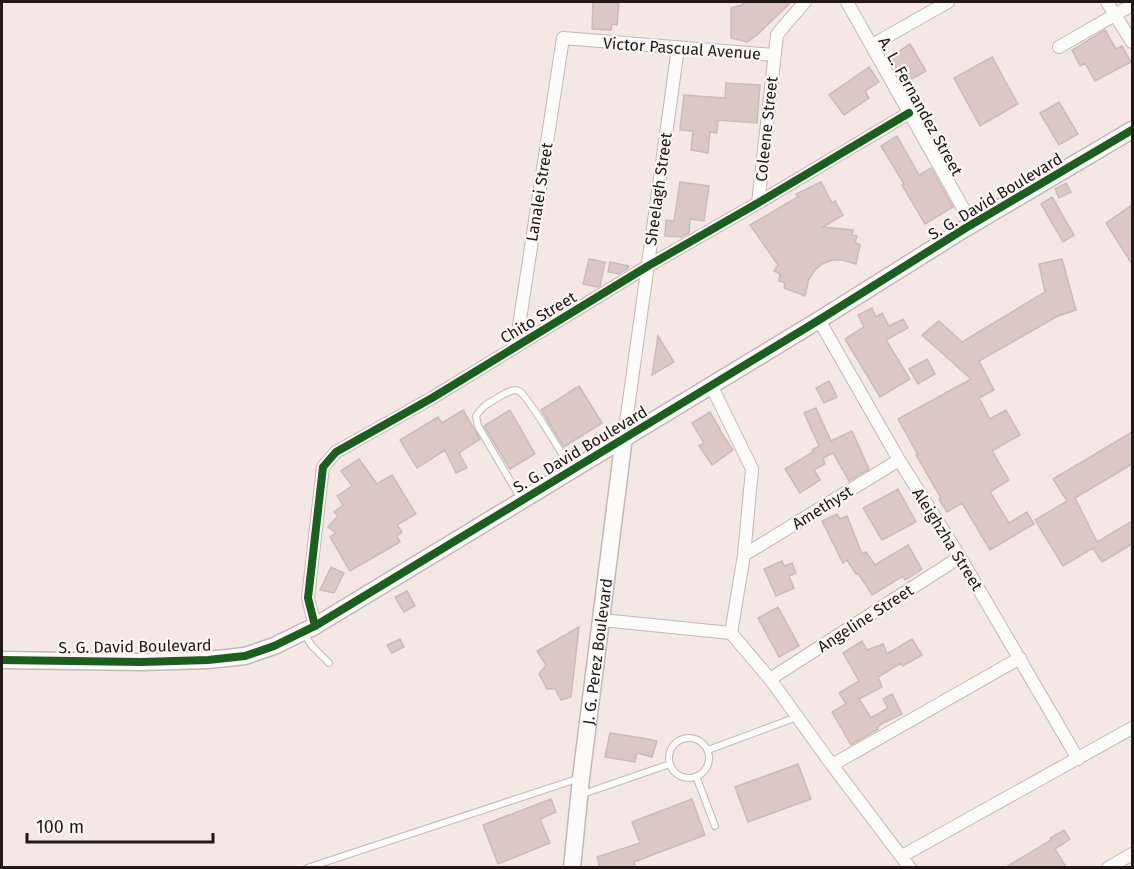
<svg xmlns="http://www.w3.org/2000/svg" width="1134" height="869" viewBox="0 0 1134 869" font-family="'Fira Sans',sans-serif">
<rect width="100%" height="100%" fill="#f5e7e4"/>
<path fill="#dbc7c3" stroke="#c8bcba" stroke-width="1.5" d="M 593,2 L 619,2 L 617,25 L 612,24 L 611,30 L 592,29 Z
M 745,2 L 791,2 L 757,35 L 747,42 L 731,38 L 731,8 L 742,5 Z
M 1105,30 L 1116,49 L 1122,46 L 1131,62 L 1095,81 L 1085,63 L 1080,66 L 1072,50 Z
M 910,44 L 926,71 L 905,83 L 890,57 Z
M 992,57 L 1018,104 L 980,126 L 954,78 Z
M 869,67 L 879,82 L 865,91 L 869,98 L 844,115 L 829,95 Z
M 726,83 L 760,85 L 757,123 L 718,120 L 717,133 L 710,132 L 708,153 L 691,150 L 693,131 L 680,130 L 684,95 L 725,98 Z
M 1059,102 L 1078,134 L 1059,145 L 1040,113 Z
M 897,136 L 919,175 L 931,168 L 953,207 L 925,224 L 902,185 L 904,184 L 881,146 Z
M 680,182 L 709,186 L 704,221 L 690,219 L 689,233 L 681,237 L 665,236 L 666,220 L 674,221 Z
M 821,182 L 832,203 L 835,201 L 843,215 L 823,227 L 853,230 L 852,235 L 857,236 L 855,242 L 860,245 L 856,264 L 842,260 L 832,260 L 822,264 L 815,270 L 809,279 L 805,296 L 784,288 L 785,283 L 779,281 L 780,274 L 774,271 L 778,265 L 750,225 L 798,197 L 796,194 Z
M 1066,183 L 1071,192 L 1059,198 L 1055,189 Z
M 1052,197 L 1074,235 L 1063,242 L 1041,204 Z
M 1132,205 L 1132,264 L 1106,223 Z
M 589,259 L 605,262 L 600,286 L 597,287 L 583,284 Z
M 1062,259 L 1076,310 L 1058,316 L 979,361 L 994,390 L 979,398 L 990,419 L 1006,410 L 1020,435 L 992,451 L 1009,480 L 990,492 L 1009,523 L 1027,512 L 1034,524 L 990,550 L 962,503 L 947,512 L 939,499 L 941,498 L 916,455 L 918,455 L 898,419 L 971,379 L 922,335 L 939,321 L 962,342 L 1045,292 L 1039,264 Z
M 610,262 L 629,266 L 628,268 L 619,274 L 608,272 Z
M 872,308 L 876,317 L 882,313 L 889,326 L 903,319 L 908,328 L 886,340 L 910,379 L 880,397 L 845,339 L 864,327 L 858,315 Z
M 658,336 L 674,362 L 652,375 Z
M 927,359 L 935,374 L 918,384 L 909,369 Z
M 829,381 L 837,397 L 824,403 L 816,388 Z
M 579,386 L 602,423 L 564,447 L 541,410 Z
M 816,408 L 831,441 L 852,431 L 869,469 L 849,481 L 833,453 L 823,458 L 825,464 L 814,470 L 820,480 L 800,493 L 785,469 L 813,452 L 812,450 L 819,446 L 804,413 Z
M 463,410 L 480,439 L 459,453 L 467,468 L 456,473 L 445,450 L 417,468 L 400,440 L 438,417 L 442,423 Z
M 510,410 L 535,454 L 510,469 L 484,426 Z
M 710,412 L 720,429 L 719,429 L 733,450 L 712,465 L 699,446 L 704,443 L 692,423 Z
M 1132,432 L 1132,464 L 1075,498 L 1097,542 L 1132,521 L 1132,544 L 1102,562 L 1093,548 L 1063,566 L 1035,520 L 1067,501 L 1053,479 Z
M 359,459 L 377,484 L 392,475 L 416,514 L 397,525 L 402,532 L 397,536 L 400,542 L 350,571 L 330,537 L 336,533 L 328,527 L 338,516 L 334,512 L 343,505 L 337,496 L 352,486 L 341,471 Z
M 898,489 L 916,522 L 882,540 L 863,508 Z
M 837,514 L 840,519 L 847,516 L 862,554 L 866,552 L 875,565 L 908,545 L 922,569 L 905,580 L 903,576 L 872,595 L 858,573 L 856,574 L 847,560 L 843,563 L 822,521 Z
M 782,561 L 784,566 L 792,563 L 796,573 L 789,576 L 794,588 L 776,596 L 764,569 Z
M 331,567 L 344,573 L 334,593 L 320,590 Z
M 407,591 L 415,606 L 404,612 L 395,597 Z
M 778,607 L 799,646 L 779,657 L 758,618 Z
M 579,627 L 571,697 L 561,700 L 555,689 L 547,689 L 539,674 L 546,665 L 537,651 Z
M 400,639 L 404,647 L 392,653 L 387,645 Z
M 912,639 L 922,655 L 903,666 L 901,663 L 878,677 L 882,687 L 859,699 L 871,718 L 888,708 L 883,699 L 892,694 L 902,714 L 883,723 L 877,728 L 878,729 L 851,745 L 832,712 L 846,704 L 839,693 L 859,681 L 843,653 L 862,641 L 867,650 L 883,644 L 887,654 Z
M 610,733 L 642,738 L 657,741 L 652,757 L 637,753 L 635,762 L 605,757 Z
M 798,764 L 811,799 L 748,822 L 735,787 Z
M 551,799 L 556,812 L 540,819 L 550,843 L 498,864 L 483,825 Z
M 692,799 L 705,835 L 634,862 L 635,867 L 600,867 L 597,857 L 640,843 L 632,822 Z
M 1064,830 L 1070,839 L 1055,849 L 1066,867 L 1006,867 L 1051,840 L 1050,838 Z"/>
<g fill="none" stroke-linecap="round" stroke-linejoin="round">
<g stroke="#c3b8b5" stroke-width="8">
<path id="lane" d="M 521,499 L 478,426 L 476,416 C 482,406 488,404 497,398 C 503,395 512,388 519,391 C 527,395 564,457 571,469
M 303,632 L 312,646 L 329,663
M669 758a20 20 0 1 1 40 0a20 20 0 1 1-40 0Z
M 708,750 L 797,717
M 696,776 L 715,826
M 583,794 L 670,764
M 307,868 L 580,778"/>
</g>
<g stroke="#c3b8b5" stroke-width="14">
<path id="street" d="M 847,2 L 972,224
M 1107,2 L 1132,42
M 872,45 L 948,2
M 1059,47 L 1132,5
M 758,203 L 777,35 L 784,26 L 805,2
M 819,320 L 899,460 L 960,557 L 1078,759
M 516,345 L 563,38 L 774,55
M 711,385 L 752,469 L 744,555 L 731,633 L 770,679 L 832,765 L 910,868
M 624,437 L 678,48
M 744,555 L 899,460
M 602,620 L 731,633
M 315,626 L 308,598 L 323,467 L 336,452 L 432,398 L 648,266 L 758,203 L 909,113
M 770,679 L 960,557
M 832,765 L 1020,658
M 902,856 L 1132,728
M 1108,868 L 1132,854"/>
</g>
<g stroke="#c3b8b5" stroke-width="19">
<g id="secondary">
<path d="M 2,660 L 141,662 L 208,660 L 245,656 L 274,646 L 315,626 L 819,320 L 964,229 L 1132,130"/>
<path id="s1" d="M 572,868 L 581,778 L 624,437"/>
</g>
</g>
<use href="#lane" stroke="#fefbfb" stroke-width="6"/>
<use href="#street" stroke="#fefbfb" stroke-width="12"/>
<use href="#secondary" stroke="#fefbfb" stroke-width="16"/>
<g stroke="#fbf5f4" stroke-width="11">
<path id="cycleway" d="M 315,626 L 308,598 L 323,467 L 336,452 L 432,398 L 648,266 L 758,203 L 909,113
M 2,660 L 141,662 L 208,660 L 245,656 L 274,646 L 315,626 L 819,320 L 964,229 L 1132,130"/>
</g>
<use href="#cycleway" stroke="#1b5e20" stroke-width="8"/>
</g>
<g text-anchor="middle" stroke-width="4.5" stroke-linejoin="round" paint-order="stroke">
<g font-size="16" fill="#221816" stroke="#fbf5f4">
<text transform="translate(682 48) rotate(4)" y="6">Victor Pascual Avenue</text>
<text transform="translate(921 106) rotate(61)" y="6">A. L. Fernandez Street</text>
<text transform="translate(766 129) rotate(-84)" y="6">Coleene Street</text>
<text transform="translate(658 189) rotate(-82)" y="6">Sheelagh Street</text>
<text transform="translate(539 192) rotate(-81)" y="6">Lanalei Street</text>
<text transform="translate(995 196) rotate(-31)" y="6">S. G. David Boulevard</text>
<text transform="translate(538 317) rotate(-31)" y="6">Chito Street</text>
<text transform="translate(580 449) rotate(-31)" y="6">S. G. David Boulevard</text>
<text transform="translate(822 507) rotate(-32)" y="6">Amethyst</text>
<text transform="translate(948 539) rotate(58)" y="6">Aleighzha Street</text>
<text transform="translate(865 618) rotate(-33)" y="6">Angeline Street</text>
<text transform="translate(135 646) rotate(-1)" y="6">S. G. David Boulevard</text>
<text dy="6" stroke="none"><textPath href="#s1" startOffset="218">J. G. Perez Boulevard</textPath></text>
</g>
</g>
<rect width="1134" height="869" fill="none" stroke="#221816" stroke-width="6"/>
<path d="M27 833v9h186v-9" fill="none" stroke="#221816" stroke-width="3"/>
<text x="36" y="833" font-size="18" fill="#221816" stroke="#fbf5f4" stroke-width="4.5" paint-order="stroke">100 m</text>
</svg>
